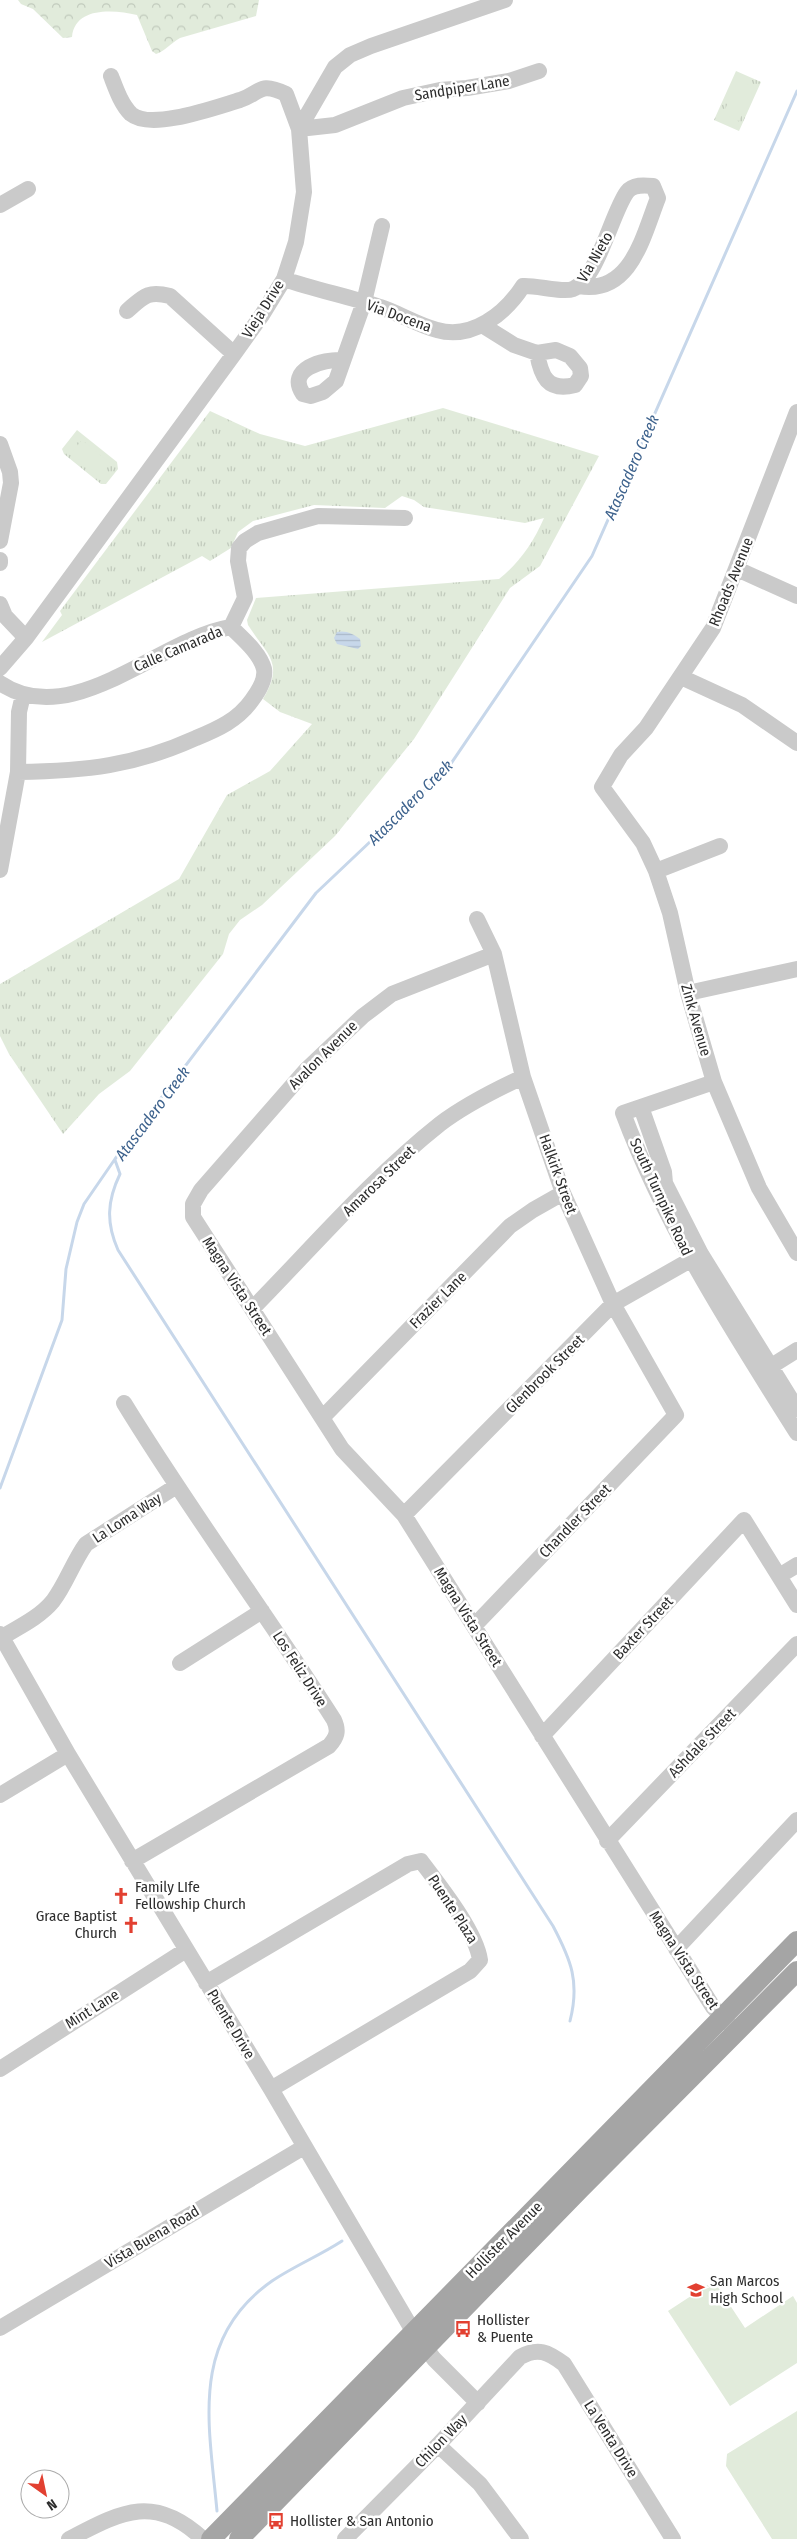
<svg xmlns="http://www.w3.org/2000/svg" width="797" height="2539" viewBox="0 0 797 2539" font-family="'Fira Sans Condensed',sans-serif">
<defs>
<pattern id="grass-tufts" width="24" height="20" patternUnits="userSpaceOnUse" patternTransform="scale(1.25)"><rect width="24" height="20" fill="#e1ebdb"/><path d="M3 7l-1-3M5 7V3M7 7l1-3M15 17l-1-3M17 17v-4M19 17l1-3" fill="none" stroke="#c1cabc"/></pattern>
<pattern id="forest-crowns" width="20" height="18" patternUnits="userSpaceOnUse" patternTransform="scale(1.25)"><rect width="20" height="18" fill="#e1ebdb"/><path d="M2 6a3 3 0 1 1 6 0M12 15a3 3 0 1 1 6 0" fill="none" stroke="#c1cabc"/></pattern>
<pattern id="water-rules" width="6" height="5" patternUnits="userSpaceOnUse" patternTransform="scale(1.25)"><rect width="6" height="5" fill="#c7d7ea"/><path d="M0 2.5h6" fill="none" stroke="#abb9c9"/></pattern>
</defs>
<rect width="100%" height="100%" fill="#fff"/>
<path fill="url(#grass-tufts)" d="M 736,71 L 761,82 L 739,131 L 714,120 Z
M 443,408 L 599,456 L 540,566 L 510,588 L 414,739 L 335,836 L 262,905 L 240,920 L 229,934 L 223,954 L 130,1071 L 99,1094 L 63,1134 L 9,1054 L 0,1036 L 0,984 L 179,879 L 227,795 L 270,771 L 312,724 L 280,712 L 263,699 C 285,662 267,655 248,625 L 247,620 L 256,598 L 499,579 C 520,562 533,543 544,518 L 525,523 L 424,507 L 414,500 L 402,496 L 385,508 L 314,505 L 253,521 L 238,532 L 231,548 L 210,561 L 202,556 L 42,642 L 62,615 L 60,611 L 210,411 L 260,434 L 305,446 Z
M 77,430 L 117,462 L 118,469 L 106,484 L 101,484 L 64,454 L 62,449 Z"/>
<path fill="url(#forest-crowns)" d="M 18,0 L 259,0 L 256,16 L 180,38 C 171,43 165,51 156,54 L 152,51 L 137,15 C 115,10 75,6 72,37 L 63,38 L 33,9 L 21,4 Z"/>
<path fill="#e1ebdb" d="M 738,80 L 754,87 L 739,121 L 723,114 Z
M 82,440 L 110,463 L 100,476 L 71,453 Z
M 714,2281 L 745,2328 L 793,2296 L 797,2303 L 797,2363 L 730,2406 L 668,2311 Z
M 797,2411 L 797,2539 L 772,2539 L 726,2466 L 727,2454 Z"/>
<path fill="url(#water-rules)" d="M 337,632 C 346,630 353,634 360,639 L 361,646 L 358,649 L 337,644 L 334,638 Z"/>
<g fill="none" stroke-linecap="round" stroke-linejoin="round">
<path stroke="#c7d7ea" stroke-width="3" d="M 115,1160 L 120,1174 C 107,1201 106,1223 118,1250 L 553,1926 C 571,1960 580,1982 570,2021
M 0,1488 L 62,1320 L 66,1269 L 77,1222 L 84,1204 L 115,1159 L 316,893 L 448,768 L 592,556 L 797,91
M 217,2511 C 209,2424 189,2339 272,2281 C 294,2266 319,2256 342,2241"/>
<path stroke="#cacaca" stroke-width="16" d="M 111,76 C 116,89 121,104 131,114 C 151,131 216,107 240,100 C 261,93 259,81 286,94 L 299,129 L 335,125 L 403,98 L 440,90 L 467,88 L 509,81 L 539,71
M 0,205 L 28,189
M 284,279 C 315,290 348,296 380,307 C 399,313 417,325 437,330 C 472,340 505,314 523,286 C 536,285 563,293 573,289 C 598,278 612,212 627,192 C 633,184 644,185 653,186 L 658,198 C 643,236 631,295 579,286
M 127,311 C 143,297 147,290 170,296 L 234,354
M 482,325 L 514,345 L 537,353 L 556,350 L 570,356 L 580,368 L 581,376 L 575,385 C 547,392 541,376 537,353
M 342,360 C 323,359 286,369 303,394 L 311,396 L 323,392 L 336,381 L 364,302 L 382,226
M 797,412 L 713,628 L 646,728 L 621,755 L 602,787 L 643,843 L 656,871 L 670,913 L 688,993 L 714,1082 L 759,1188 L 797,1253
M 0,444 L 10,472 L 11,483 L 0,541
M 0,560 L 0,563
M 737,569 L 797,596
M 0,604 L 5,616 L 26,638
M 231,627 L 245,598 L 238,561 L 239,548 L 245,541 L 258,533 L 318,516 L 405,518
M 0,668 L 26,638 L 234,354 L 262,315 L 284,279 L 296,242 L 304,192 L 299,129 L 335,67 L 350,55 L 371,46 L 505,0
M 681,677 L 742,705 L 797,743
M 0,683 C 72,732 159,639 231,627
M 18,772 C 86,771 134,766 196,738 C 218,729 238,720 252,700 C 258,692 266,680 264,669 C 260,653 243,639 231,627
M 0,870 L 18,772 L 19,712 L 23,695
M 656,871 L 720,846
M 494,954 L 392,994 L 363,1016 L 306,1070 L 201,1190 L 193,1204 L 193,1217 L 342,1449 L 404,1515 L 713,2007 L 730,2025
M 688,993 L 797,969
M 714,1082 L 623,1113 C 666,1228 732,1330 797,1433
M 641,1107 L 664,1172 L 665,1183 L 701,1254 L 797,1409
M 252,1309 C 312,1248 373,1177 440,1124 C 465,1105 495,1090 523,1077
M 762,1372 L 797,1350
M 124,1403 C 190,1511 266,1613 334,1720 C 339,1731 337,1737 329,1746 L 132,1861
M 322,1418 L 510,1226 L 533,1210 L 563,1193
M 404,1515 L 613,1304 L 701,1254
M 779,1576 L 797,1565
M 474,1626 L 676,1415 L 613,1304 L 563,1193 L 523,1077 L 494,954 L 477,919
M 0,1634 L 68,1754 L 271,2089 L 413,2331 L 434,2359 L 478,2403
M 2,1637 C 19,1627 40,1617 53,1601 C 66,1584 73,1562 86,1544 L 175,1487
M 180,1663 L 262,1611
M 542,1736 L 744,1520 L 797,1605
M 0,1795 L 68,1754
M 607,1841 L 797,1644
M 676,1949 L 797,1820
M 206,1983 L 408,1864 L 421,1861 C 439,1885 476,1931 480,1960 L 470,1971 L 271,2089
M 0,2069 L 186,1950
M 0,2328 L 304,2147
M 438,2445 L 480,2484 L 521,2539
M 69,2539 C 121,2512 153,2493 203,2539
M 345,2539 L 438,2445 L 520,2357 C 538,2347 548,2352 564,2364 L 673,2539"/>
<path stroke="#a5a5a5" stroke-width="20" d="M 211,2539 L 797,1941
M 239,2539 L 580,2189 L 797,1971"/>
</g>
<defs>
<g id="church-bare" transform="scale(1.35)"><path d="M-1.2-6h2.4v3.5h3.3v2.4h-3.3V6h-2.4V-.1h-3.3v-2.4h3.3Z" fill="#e24031" stroke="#fff" stroke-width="2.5" paint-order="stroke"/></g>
<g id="school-bare" transform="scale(1.35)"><path d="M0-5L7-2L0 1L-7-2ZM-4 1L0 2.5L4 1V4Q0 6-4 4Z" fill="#e24031" stroke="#fff" stroke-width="2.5" paint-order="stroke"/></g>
<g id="bus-bare" transform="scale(1.35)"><path d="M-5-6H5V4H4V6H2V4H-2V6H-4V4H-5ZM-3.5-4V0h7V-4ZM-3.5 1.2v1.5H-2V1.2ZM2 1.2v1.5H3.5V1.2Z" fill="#e24031" stroke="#fff" stroke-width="2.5" paint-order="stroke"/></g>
</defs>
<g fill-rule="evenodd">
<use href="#church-bare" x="121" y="1896"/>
<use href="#church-bare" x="131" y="1925"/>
<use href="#school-bare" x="696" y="2290"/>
<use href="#bus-bare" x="463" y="2329"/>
<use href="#bus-bare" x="276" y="2521"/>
</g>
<g text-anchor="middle" stroke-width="5" stroke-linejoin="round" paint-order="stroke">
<g font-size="15" fill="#2d2d2d" stroke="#fff">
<text transform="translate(462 88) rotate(-9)" y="5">Sandpiper Lane</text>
<text transform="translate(595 257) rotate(-60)" y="5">Via Nieto</text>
<text transform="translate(263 309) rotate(-58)" y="5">Vieja Drive</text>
<text transform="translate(399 316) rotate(20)" y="5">Via Docena</text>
<text transform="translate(731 582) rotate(-68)" y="5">Rhoads Avenue</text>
<text transform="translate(178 649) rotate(-23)" y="5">Calle Camarada</text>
<text transform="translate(696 1020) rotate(74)" y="5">Zink Avenue</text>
<text transform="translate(323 1055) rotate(-45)" y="5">Avalon Avenue</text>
<text transform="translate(558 1174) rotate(70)" y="5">Halkirk Street</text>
<text transform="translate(379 1181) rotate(-44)" y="5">Amarosa Street</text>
<text transform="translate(661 1197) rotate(65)" y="5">South Turnpike Road</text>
<text transform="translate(237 1286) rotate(57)" y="5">Magna Vista Street</text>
<text transform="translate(438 1300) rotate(-45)" y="5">Frazier Lane</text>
<text transform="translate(545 1374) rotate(-45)" y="5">Glenbrook Street</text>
<text transform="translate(127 1518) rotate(-33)" y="5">La Loma Way</text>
<text transform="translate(575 1521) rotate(-46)" y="5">Chandler Street</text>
<text transform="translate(468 1617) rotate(58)" y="5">Magna Vista Street</text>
<text transform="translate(643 1628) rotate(-47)" y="5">Baxter Street</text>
<text transform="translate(300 1669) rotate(57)" y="5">Los Feliz Drive</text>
<text transform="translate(702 1743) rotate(-46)" y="5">Ashdale Street</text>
<text transform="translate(453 1909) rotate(57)" y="5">Puente Plaza</text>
<text transform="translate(684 1960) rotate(57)" y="5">Magna Vista Street</text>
<text transform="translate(92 2009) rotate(-32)" y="5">Mint Lane</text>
<text transform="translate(231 2024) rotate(59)" y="5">Puente Drive</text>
<text transform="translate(152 2237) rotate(-31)" y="5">Vista Buena Road</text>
<text transform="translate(504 2240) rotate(-45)" y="5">Hollister Avenue</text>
<text transform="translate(611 2439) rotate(58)" y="5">La Venta Drive</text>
<text transform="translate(441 2441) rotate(-46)" y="5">Chilon Way</text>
</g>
<g font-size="15" fill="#2d2d2d" stroke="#fff" text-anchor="start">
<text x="135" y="1892">Family LIfe<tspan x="135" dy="17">Fellowship Church</tspan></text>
<text x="117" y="1921" text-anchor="end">Grace Baptist<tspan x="117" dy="17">Church</tspan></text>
<text x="710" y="2286">San Marcos<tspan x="710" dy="17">High School</tspan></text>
<text x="477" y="2325">Hollister<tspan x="477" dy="17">&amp; Puente</tspan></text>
<text x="290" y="2526">Hollister &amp; San Antonio</text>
</g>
<g font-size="16" font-style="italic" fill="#3d628d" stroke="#fff">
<text transform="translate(631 467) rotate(-66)" y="6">Atascadero Creek</text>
<text transform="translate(410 802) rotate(-45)" y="6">Atascadero Creek</text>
<text transform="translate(152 1113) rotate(-53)" y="6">Atascadero Creek</text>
</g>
</g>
<g transform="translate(45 2494) rotate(147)"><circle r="24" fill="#ffffff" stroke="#ababab"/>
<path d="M0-4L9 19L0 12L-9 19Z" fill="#e24031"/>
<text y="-8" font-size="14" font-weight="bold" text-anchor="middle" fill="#2d2d2d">N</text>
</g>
</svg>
